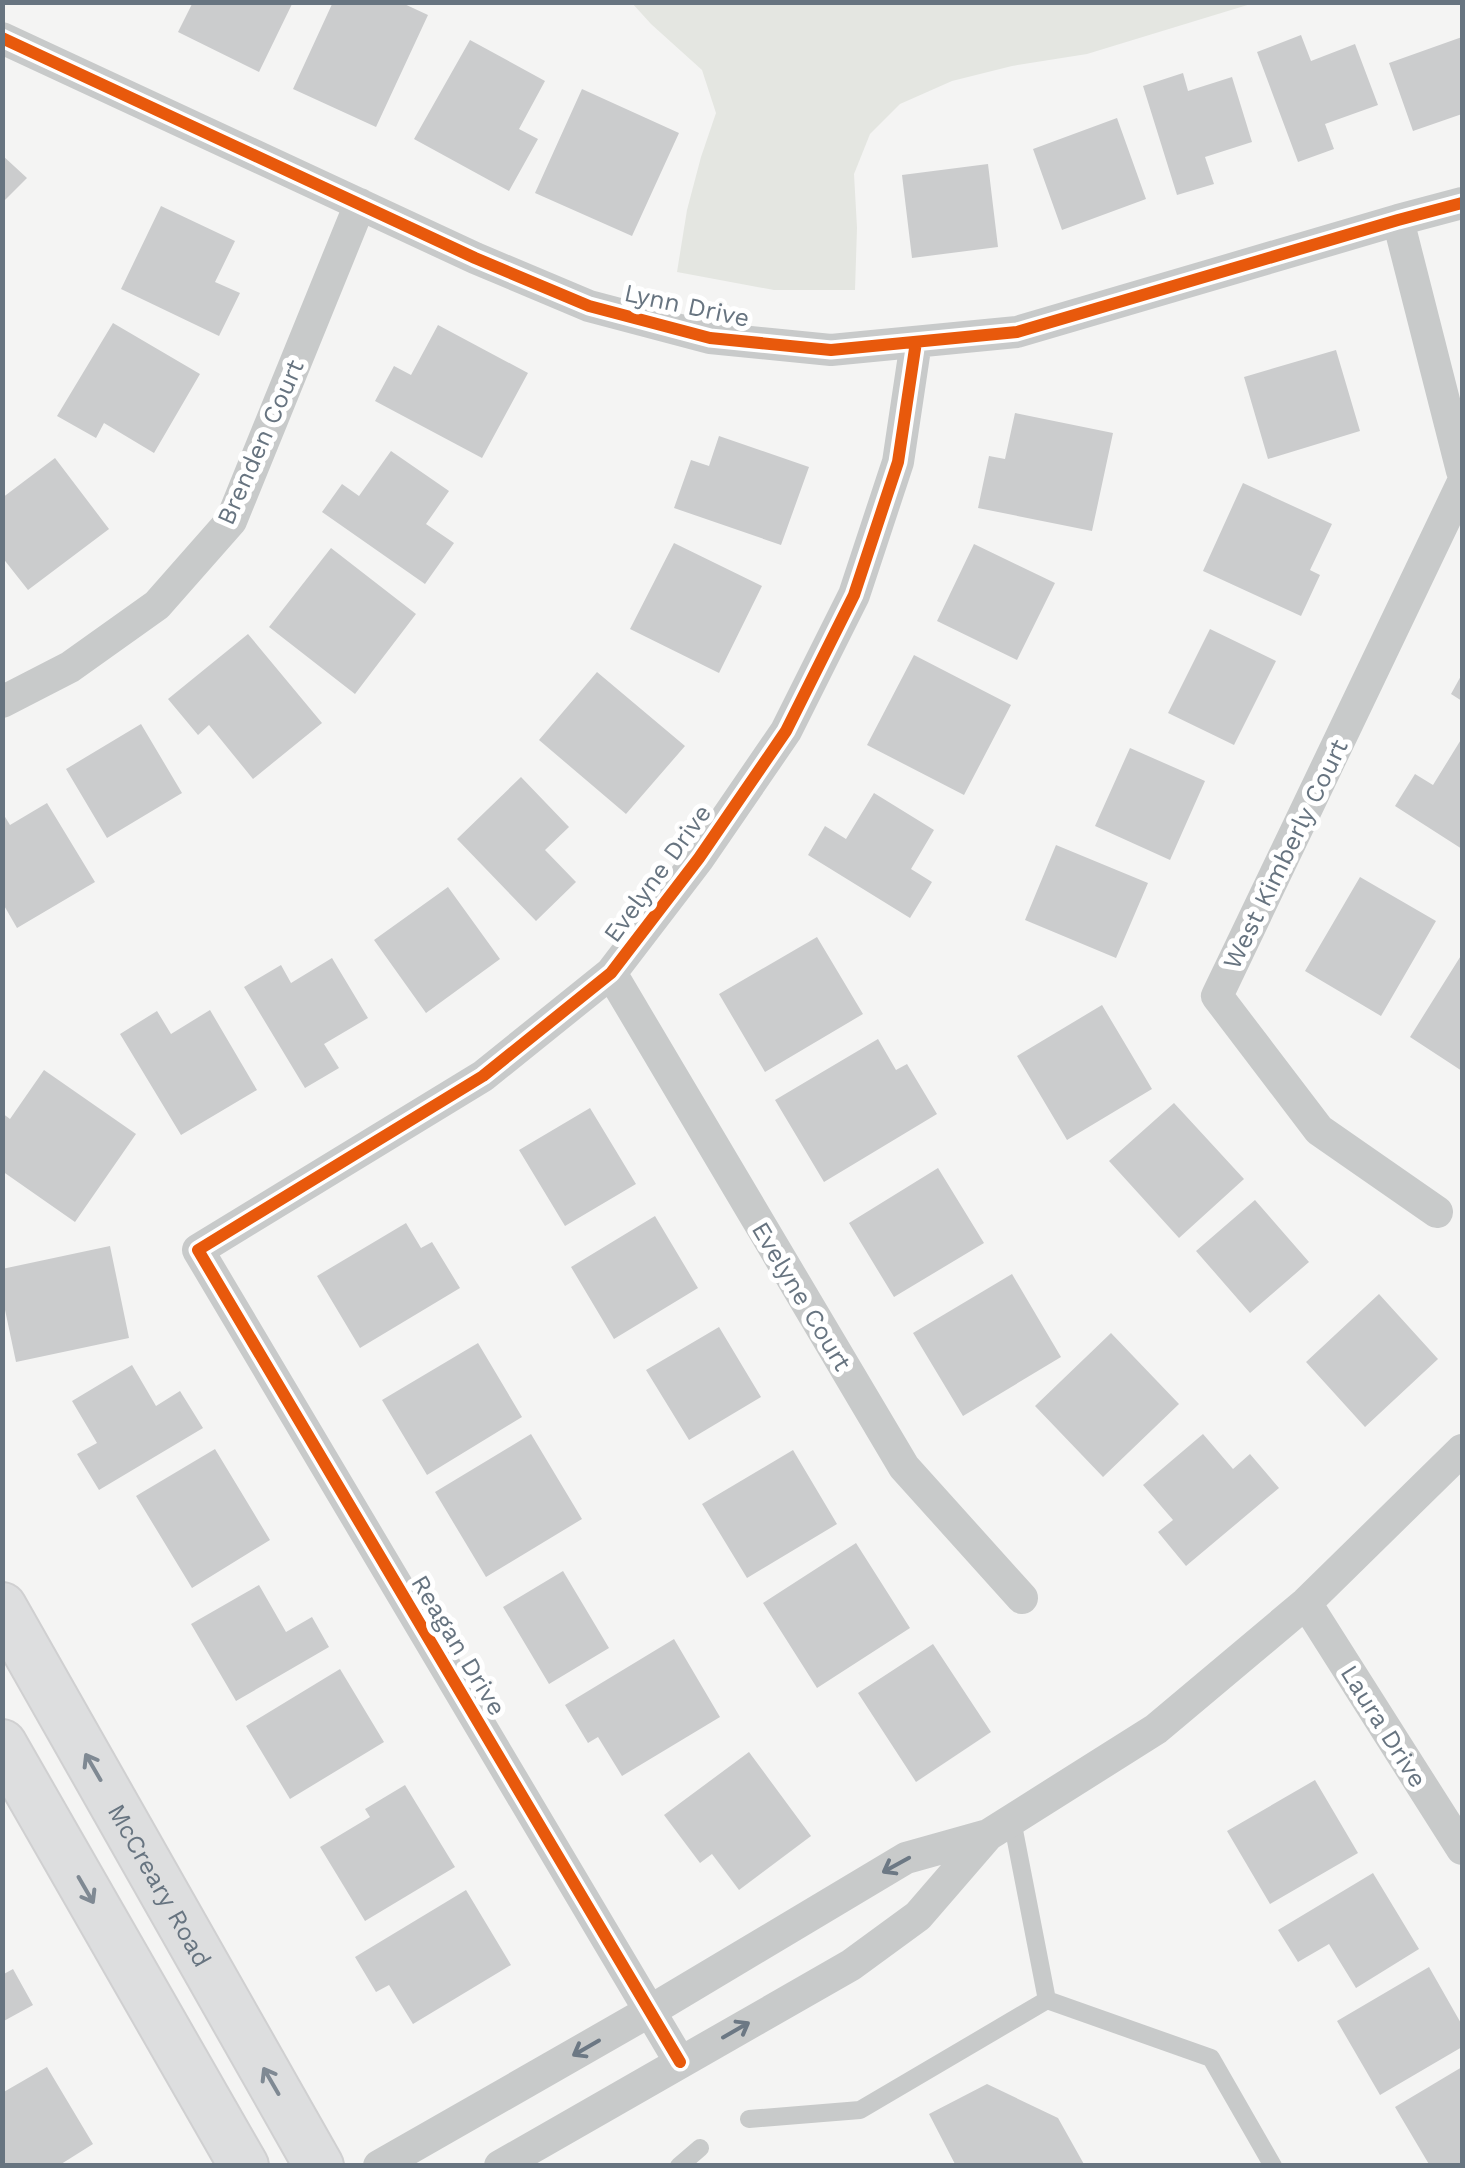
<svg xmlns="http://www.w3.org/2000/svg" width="1465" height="2168" viewBox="0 0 1465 2168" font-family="'Work Sans',sans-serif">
<rect width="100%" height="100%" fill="#f4f4f3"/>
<path fill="#e4e6e1" d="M 632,3 L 1254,3 L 1087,54 L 1012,66 L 952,81 L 900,104 L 870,134 L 854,174 L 857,228 L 855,290 L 774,290 L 677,272 L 687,210 L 701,157 L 716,113 L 702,70 L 651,24 Z"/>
<path fill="#cbcccd" d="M 193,2 L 293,2 L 259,72 L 178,32 Z
M 333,2 L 400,2 L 428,15 L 376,127 L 293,89 Z
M 1301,35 L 1311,61 L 1355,44 L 1378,105 L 1325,124 L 1334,149 L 1298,162 L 1257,52 Z
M 1462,37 L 1462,114 L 1413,131 L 1389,63 Z
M 470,40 L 545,81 L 519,129 L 538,139 L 509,191 L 414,139 Z
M 1183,73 L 1188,91 L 1232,77 L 1252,142 L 1205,157 L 1214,184 L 1177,195 L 1143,86 Z
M 582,89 L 679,133 L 632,236 L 535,193 Z
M 1117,118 L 1146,199 L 1062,230 L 1033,149 Z
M 2,155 L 27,178 L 2,203 Z
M 988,164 L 998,247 L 912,258 L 902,175 Z
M 161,206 L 235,241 L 215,282 L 240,293 L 219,336 L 121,289 Z
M 113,323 L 200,374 L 154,453 L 104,423 L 96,438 L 57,416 Z
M 438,325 L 528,373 L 482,458 L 375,401 L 394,366 L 411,375 Z
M 1336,350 L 1360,431 L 1268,459 L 1244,377 Z
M 1015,413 L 1113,433 L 1092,531 L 978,508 L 989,456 L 1005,459 Z
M 719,436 L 809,467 L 781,545 L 674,508 L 691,460 L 709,466 Z
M 391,451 L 449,491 L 426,524 L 454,543 L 425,584 L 322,512 L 342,484 L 359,496 Z
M 55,458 L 109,529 L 28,590 L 2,557 L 2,498 Z
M 1243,483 L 1332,524 L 1310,570 L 1320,575 L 1301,616 L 1203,571 Z
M 674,543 L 762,586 L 719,673 L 630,629 Z
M 974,544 L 1055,583 L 1017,660 L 937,621 Z
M 331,548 L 416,614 L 355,694 L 269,627 Z
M 1210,629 L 1276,661 L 1234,745 L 1168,713 Z
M 248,634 L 322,723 L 253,779 L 209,725 L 198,735 L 168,699 Z
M 914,655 L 1011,705 L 964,795 L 867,745 Z
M 597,672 L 685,746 L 626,814 L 539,740 Z
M 1462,674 L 1462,701 L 1451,694 Z
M 141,724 L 182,793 L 107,838 L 66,769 Z
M 1462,738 L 1462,849 L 1395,806 L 1415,774 L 1433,785 Z
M 1130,748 L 1205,781 L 1170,860 L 1095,826 Z
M 521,777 L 569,827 L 545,850 L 576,882 L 536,921 L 457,839 Z
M 874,793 L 934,830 L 911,869 L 932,882 L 910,918 L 808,855 L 825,826 L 846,839 Z
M 47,803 L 95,882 L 17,928 L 2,902 L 2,812 L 10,825 Z
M 1056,845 L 1148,883 L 1116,958 L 1025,920 Z
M 1360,877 L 1436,921 L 1381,1016 L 1305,971 Z
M 448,887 L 500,959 L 426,1013 L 374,940 Z
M 817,937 L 863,1014 L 765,1072 L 719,994 Z
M 1462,954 L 1462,1071 L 1410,1037 Z
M 332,958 L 368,1018 L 324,1044 L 339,1068 L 305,1088 L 244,987 L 281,965 L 291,983 Z
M 1102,1005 L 1152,1089 L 1067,1140 L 1017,1056 Z
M 210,1010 L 257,1090 L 181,1135 L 120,1034 L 157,1011 L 171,1034 Z
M 878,1039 L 896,1070 L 907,1064 L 937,1114 L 824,1182 L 775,1100 Z
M 44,1070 L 136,1134 L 75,1222 L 2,1171 L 2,1113 L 10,1119 Z
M 1174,1103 L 1244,1179 L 1179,1238 L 1109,1161 Z
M 590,1108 L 636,1184 L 565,1226 L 519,1150 Z
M 938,1168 L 984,1243 L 894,1297 L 849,1223 Z
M 1255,1200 L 1309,1262 L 1250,1313 L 1196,1251 Z
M 655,1216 L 698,1288 L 614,1339 L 571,1267 Z
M 406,1223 L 421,1248 L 432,1242 L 460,1288 L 360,1348 L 317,1276 Z
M 110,1246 L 129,1338 L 16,1362 L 4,1305 L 2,1306 L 2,1269 Z
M 1012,1274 L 1061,1357 L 963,1416 L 913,1333 Z
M 1379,1294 L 1438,1359 L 1365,1427 L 1306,1362 Z
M 719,1327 L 761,1397 L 689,1440 L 646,1370 Z
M 1111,1333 L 1179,1404 L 1103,1477 L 1035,1406 Z
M 478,1343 L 522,1417 L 427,1475 L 382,1400 Z
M 132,1365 L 156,1406 L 180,1391 L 203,1428 L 99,1490 L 77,1454 L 97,1443 L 72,1401 Z
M 531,1434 L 582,1519 L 486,1577 L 435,1492 Z
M 1203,1434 L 1233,1469 L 1250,1454 L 1279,1488 L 1186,1566 L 1158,1532 L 1173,1520 L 1143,1485 Z
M 215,1449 L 270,1540 L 192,1588 L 136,1496 Z
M 793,1450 L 837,1524 L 747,1578 L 702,1504 Z
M 856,1543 L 910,1628 L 817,1688 L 763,1603 Z
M 563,1571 L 609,1648 L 549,1684 L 503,1607 Z
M 259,1585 L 286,1632 L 312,1617 L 329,1647 L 236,1701 L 191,1624 Z
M 674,1639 L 720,1717 L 622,1776 L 598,1737 L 588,1743 L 565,1705 Z
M 933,1644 L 991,1732 L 916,1782 L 858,1693 Z
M 340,1669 L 384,1742 L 290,1799 L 246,1726 Z
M 749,1752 L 811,1836 L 739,1890 L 712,1854 L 700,1863 L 664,1815 Z
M 1315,1780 L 1358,1853 L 1270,1904 L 1227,1831 Z
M 405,1785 L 455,1867 L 365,1921 L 320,1847 L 370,1817 L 365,1809 Z
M 1373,1873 L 1419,1949 L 1356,1988 L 1329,1944 L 1298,1962 L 1278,1930 Z
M 466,1890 L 511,1965 L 413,2024 L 389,1985 L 376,1992 L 355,1957 Z
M 1429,1967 L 1462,2025 L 1462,2047 L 1380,2095 L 1337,2021 Z
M 13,1969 L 33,2005 L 2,2022 L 2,1975 Z
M 47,2067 L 93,2144 L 58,2166 L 2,2166 L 2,2093 Z
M 1462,2067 L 1462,2164 L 1430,2166 L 1395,2107 Z
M 987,2084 L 1058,2118 L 1085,2166 L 956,2166 L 929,2114 Z"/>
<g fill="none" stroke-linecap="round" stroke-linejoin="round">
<g stroke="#d0d0d1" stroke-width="52">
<g id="secondary">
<path id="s1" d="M 2,1607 L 319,2166"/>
<path d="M 2,1744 L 244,2166"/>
</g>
</g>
<path stroke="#c8caca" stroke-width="18" d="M 1047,2000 L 1211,2058 L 1273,2166
M 749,2119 L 860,2110 L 1047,2000 L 1012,1820
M 679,2166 L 700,2148"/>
<path stroke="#c8caca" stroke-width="32" d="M 2,38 L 475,258 L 589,306 L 710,338 L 831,350 L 1017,332 L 1398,220 L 1462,203
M 1398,220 L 1462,471
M 2,702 L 70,667 L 157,605 L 231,521 L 360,204
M 611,973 L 904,1467 L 1022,1598
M 1437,1212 L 1319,1130 L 1217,996 L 1462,484
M 1306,1603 L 1462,1849
M 680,2062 L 198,1250 L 483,1076 L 611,973 L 699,858 L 786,731 L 854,595 L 898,462 L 916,342
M 379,2166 L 650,2011 L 906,1858 L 988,1835 L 1156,1729 L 1306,1603 L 1462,1450
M 500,2166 L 851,1965 L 918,1916 L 988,1835"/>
<use href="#secondary" stroke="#dddedf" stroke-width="48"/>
<g stroke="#fff" stroke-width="19">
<path id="cycleway" d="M 2,38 L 475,258 L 589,306 L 710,338 L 831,350 L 1017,332 L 1398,220 L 1462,203
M 680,2062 L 198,1250 L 483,1076 L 611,973 L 699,858 L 786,731 L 854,595 L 898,462 L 916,342"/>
</g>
<use href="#cycleway" stroke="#e8590c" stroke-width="12"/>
</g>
<defs><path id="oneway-shaft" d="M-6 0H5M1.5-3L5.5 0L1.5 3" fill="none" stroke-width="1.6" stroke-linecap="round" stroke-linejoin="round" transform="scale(2.5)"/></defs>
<g stroke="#7f8993">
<use href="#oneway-shaft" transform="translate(93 1767) rotate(-120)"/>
<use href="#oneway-shaft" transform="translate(86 1890) rotate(60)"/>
<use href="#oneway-shaft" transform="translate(271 2081) rotate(-120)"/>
</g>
<g stroke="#6c7884">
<use href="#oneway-shaft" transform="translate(896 1865) rotate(151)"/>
<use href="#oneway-shaft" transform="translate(736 2030) rotate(-30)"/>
<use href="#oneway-shaft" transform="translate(586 2048) rotate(150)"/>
</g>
<g text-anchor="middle" stroke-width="10" stroke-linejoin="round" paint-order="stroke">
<g font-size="25" fill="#677480" stroke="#fff">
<text transform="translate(687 305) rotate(12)" y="9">Lynn Drive</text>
<text transform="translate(260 442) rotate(-66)" y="9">Brenden Court</text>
<text transform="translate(1285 854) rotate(-64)" y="9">West Kimberly Court</text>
<text transform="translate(657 873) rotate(-54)" y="9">Evelyne Drive</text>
<text transform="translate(802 1296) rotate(59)" y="9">Evelyne Court</text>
<text transform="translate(459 1645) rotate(59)" y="9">Reagan Drive</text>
<text transform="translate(1384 1726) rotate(58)" y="9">Laura Drive</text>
<text dy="9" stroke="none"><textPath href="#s1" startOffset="320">McCreary Road</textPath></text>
</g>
</g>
<rect width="1465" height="2168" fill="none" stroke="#677480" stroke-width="10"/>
</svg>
